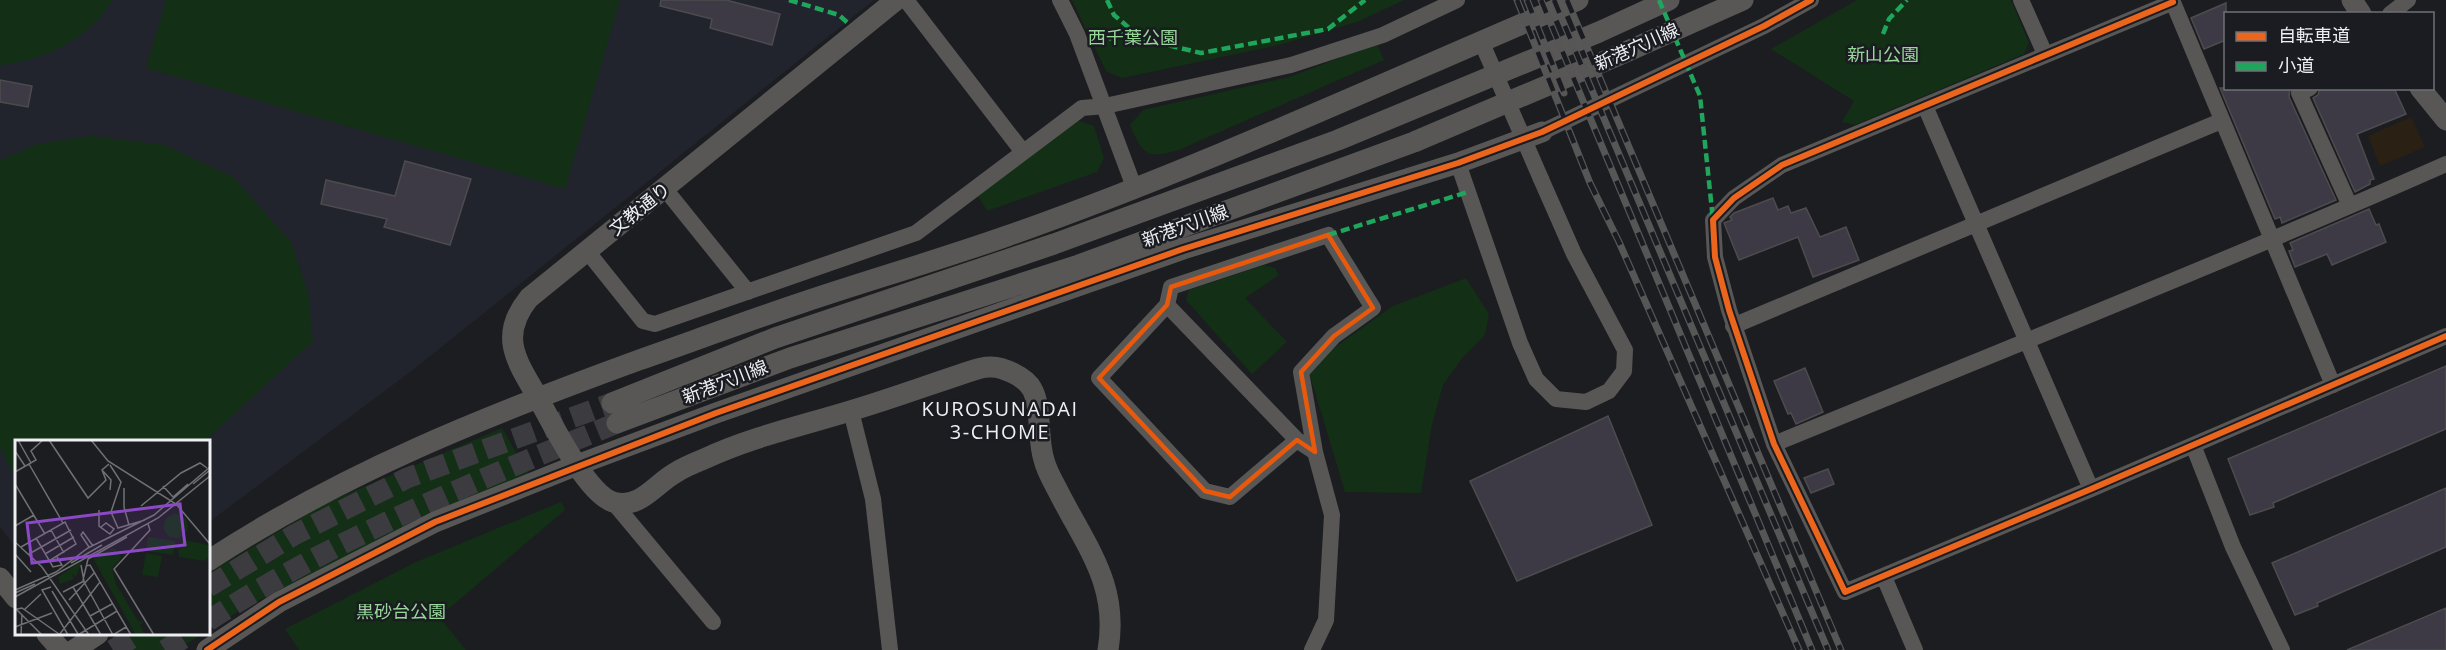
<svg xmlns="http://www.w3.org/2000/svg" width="2446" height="650" viewBox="0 0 2446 650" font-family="'Open Sans','Noto Sans JP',sans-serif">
<rect width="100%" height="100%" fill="#1c1d20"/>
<path fill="#2a2014" d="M 2411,117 L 2425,147 L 2380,166 L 2368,136 Z"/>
<path fill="#21232d" d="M 0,0 L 874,0 L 413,370 L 209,522 L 208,442 L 16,442 L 16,548 L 0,527 Z"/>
<path fill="#132f16" d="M 0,0 L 112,0 C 91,39 42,61 0,65 Z
M 166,0 L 620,0 L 565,189 L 146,68 Z
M 1072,0 L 1404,0 L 1357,22 L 1279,45 L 1122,78 L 1106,71 Z
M 1857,0 L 2011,0 L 2029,43 L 2024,54 L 1855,125 L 1842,122 L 1854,101 L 1771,49 Z
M 1377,44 L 1384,60 L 1181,149 C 1149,159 1143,157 1130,125 L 1143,110 L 1289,77 Z
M 1074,119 L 1094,126 L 1104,158 L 1097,172 L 987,211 L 976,193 Z
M 91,136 L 165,145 L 233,177 L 291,242 L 308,292 L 313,341 L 205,441 L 16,442 L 16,480 L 0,448 L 0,160 L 37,144 Z
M 1264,265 L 1275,268 L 1279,275 L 1245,298 L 1287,342 L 1252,374 L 1186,300 L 1189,290 Z
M 1466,278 L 1489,314 L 1485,335 L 1463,357 L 1443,385 L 1432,425 L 1421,493 L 1345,492 L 1309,372 L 1324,355 L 1393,306 Z
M 502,428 L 529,474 L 247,606 L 209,630 L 209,573 L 324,504 Z
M 561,502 L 565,510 L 439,617 L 466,650 L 299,650 L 285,629 L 416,562 Z
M 121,634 L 203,634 L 176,650 L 113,650 L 115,639 Z"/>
<path fill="#3d3a45" stroke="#4c4c4f" stroke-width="1.5" d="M 661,0 L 726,0 L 780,14 L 772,45 L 710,28 L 712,19 L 660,6 Z
M 2226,3 L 2226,40 L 2204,49 L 2191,18 Z
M 0,80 L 32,86 L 28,107 L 0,102 Z
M 2220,88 L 2290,88 L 2289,97 L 2336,200 L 2282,223 L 2280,217 L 2275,219 Z
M 2320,88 L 2394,88 L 2406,114 L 2357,134 L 2374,179 L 2370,180 L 2370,184 L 2355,192 L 2313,98 L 2318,95 Z
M 405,161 L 471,179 L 450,245 L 384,227 L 387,219 L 321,204 L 326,180 L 395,196 Z
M 1773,198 L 1778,210 L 1788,206 L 1791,213 L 1806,208 L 1820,237 L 1846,227 L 1859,260 L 1813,277 L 1798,237 L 1739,260 L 1724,223 L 1732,220 L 1730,217 L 1734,213 Z
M 2369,209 L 2376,225 L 2379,224 L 2386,242 L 2332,265 L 2327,254 L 2295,267 L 2289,251 L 2293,250 L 2290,243 Z
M 2446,366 L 2446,429 L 2273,503 L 2274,507 L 2250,515 L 2228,459 Z
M 1805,368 L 1823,412 L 1796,424 L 1791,413 L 1788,414 L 1774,381 Z
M 1608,416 L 1652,525 L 1517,581 L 1470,481 Z
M 1828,469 L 1834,484 L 1811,493 L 1804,478 Z
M 2446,488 L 2446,547 L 2317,603 L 2318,606 L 2295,615 L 2272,563 Z
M 2446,608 L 2446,650 L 2347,650 Z"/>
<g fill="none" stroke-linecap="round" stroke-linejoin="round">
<path stroke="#3c3c40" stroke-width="21" stroke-dasharray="21 10" stroke-linecap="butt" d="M 208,587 L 294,535 L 407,478 L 612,403
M 208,621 C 336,537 477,481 617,423
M 113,650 L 138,634
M 165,650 L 190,634"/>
<path stroke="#585756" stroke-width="16" d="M 906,0 L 1023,152
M 1060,0 L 1077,34 L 1134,187
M 2021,0 L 2045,54
M 2172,0 L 2333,385
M 2173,2 L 1782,165 L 1734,198 L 1713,220 L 1715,257 L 1729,310 L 1774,444 L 1845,592 L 2091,489 L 2446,336
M 2390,14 L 2408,0
M 2310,88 L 2299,93 L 2350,206
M 1925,106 L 2091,489
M 1542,132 L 1764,26 L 1811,0
M 1458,163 L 1520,343 L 1536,379 L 1556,399 L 1586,402 L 1609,391 L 1624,371 L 1625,350 L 1574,254 L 1541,179
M 665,189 L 748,292
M 587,251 L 643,321 L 655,324 L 916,233 L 1082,108 L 1105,106 L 1291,65 L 1383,35 L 1457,0
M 1167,305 L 1171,287 L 1328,235 L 1373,308 L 1334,336 L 1301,372 L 1315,452
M 1733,326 L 2221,121
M 851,411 L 873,499 L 890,650
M 1297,440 L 1230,497 L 1205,491 L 1099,378 L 1167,305 L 1297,440 L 1315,452 L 1332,515 L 1326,620 L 1312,650
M 1774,444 C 1999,352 2224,262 2446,164
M 2193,445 L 2233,547 L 2282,650
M 613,502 L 713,622
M 1884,577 L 1915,650"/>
<path stroke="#585756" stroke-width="21" d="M 896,0 L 529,298 C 499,335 515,359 537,396 C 551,421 586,493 613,502 C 640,510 655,484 675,473 C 684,467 694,463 704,459 C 751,437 801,426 850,411 C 891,399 931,384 971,371 C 977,369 983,367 989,367 C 1002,366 1026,377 1032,389 C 1042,406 1037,439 1044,460 C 1047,472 1054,483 1059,493 C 1087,548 1119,585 1108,650
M 2352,0 L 2361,14
M 2420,88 L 2446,120
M 612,403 L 775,338 L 1054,244 L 1338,140 L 1599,32 L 1669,0
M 617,423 L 790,358 L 1076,266 L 1414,142 L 1619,55 L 1743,0
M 208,561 C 344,472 488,415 639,360 C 693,341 747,321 801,303 C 869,280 939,260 1007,236 C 1201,168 1389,80 1578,0
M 0,578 L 16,598
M 47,634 L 61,650
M 74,650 L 98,634
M 207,650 L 279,602 L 435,522 L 577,465 L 716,413 L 1183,249 L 1458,163 L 1542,132"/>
<g stroke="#565657" stroke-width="7">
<path id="rail" d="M 1517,0 L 1590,183 L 1619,242 L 1799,650
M 1527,0 L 1564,93
M 1541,0 L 1812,650
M 1554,0 L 1828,650
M 1567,0 L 1841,650"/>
</g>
<use href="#rail" stroke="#1a1c22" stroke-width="4.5" stroke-dasharray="14" stroke-linecap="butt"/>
<path stroke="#585756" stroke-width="16" d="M 1481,41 L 1541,179"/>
<path stroke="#20a55d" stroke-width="4.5" stroke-dasharray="9 4.5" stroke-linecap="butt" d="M 789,0 L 839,15 L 849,24
M 1107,0 L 1114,15 L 1142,39 L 1201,53 L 1328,29 L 1365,0
M 1659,0 L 1700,96 L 1713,220
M 1883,34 L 1889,19 L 1907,0
M 1096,44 L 1131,30
M 1328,235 L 1468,192"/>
<g stroke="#1a1c22" stroke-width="10">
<path id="cycleway" d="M 2173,2 L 1782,165 L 1734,198 L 1713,220 L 1715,257 L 1729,310 L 1774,444 L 1845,592 L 2091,489 L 2446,336
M 207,650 L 279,602 L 435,522 L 716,413 L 1183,249 L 1458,163 L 1542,132 L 1764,26 L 1811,0"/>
</g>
<use href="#cycleway" stroke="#eb651d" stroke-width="6"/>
</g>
<path fill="none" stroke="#e8590c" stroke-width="4.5" stroke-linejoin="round" d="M 1328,235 L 1373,308 L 1334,336 L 1301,372 L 1315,452 L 1297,440 L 1230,497 L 1205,491 L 1099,378 L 1167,305 L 1171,287 Z"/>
<g text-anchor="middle" stroke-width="5" stroke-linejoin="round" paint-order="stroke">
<g font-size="18" fill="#97d798" stroke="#1a1c22">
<text x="1133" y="44">西千葉公園</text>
<text x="1883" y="61">新山公園</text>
<text x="401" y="618">黒砂台公園</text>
</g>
<g font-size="18" fill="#eeeff3" stroke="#1a1c22">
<text transform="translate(1637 47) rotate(-24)" y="6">新港穴川線</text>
<text transform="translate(640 209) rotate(-39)" y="6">文教通り</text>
<text transform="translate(1185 226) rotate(-20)" y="6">新港穴川線</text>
<text transform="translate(725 382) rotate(-21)" y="6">新港穴川線</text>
</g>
<g font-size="20" letter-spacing="1.5" fill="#eeeff3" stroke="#1a1c22">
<text x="1000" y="416">KUROSUNADAI<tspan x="1000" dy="23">3-CHOME</tspan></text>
</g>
</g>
<g transform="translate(15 440)">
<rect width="195" height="195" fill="#1c1d20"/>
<path d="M149 86a12 12 0 1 1 24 0a12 12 0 1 1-24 0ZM 133,97 L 160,101 L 158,115 L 131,111 ZM 170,100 L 193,105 L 194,117 L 189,121 L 164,117 L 163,106 ZM 99,108 L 106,118 L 97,128 L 101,144 L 123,181 L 129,182 L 125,185 L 130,195 L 121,195 L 78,118 ZM 131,113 L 147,116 L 143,137 L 127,135 ZM 67,121 L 61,137 L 57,134 L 59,139 L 45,144 L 43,137 Z" fill="#132f16"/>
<path fill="none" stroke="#707174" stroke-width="1.5" d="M 3,0 L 16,23M 34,0 L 73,58 L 91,40 L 87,30 L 94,24M 76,0 L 93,21 L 161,64 L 195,104M 0,11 L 10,26M 14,24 L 48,83M 95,25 L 106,42 L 96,72 L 103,88 L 130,80M 87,30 L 96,40 L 95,50M 0,32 L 21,20 L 16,11 L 28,0M 0,44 L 30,94M 178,44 L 195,30M 148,46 L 158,57 L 173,44M 109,48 L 109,67 L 114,85M 126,66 L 166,33 L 185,23 L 192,28M 84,70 L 84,86 L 95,94 L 99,89 L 91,83 L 86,87M 133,84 L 135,90 L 99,129 L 139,195M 0,86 L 19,75M 36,90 L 49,113M 21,98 L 38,127 L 47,125 L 42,117M 0,102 L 27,127 L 74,195M 6,107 L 50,82 L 61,104 L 34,121M 74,107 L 66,95 L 68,92 L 78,106M 0,114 L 16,132M 14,114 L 56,90M 30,114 L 59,97M 56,123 L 87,105M 71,126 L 75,125 L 116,195M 36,147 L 27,150 L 53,195M 58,147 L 86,195M 0,150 L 41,132 L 73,108 L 139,75 L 195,27M 37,151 L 63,194M 48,152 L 69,141 L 66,125M 0,153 L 20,144M 0,157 L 143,78 L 195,36M 54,160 L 80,132M 0,168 L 27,195M 2,169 L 7,168 L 44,194M 9,170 L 26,154M 75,176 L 97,164M 0,187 L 37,173M 111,187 L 98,195 L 68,140 L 73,119 L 112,97M 6,195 L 7,174M 44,195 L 85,142M 63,195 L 102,171"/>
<path fill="#8c49c7" fill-opacity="0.15" stroke="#8c49c7" stroke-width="3" d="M 165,64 L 170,105 L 17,123 L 12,83 Z"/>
<rect width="195" height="195" fill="none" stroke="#eeeff3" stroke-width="3"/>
</g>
<rect x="2224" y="12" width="210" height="78" fill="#1a1c22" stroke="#6f7076" stroke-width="1.5"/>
<rect x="2236" y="32" width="30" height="9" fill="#eb651d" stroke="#6f7076" stroke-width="1.5"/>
<text x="2278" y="42" font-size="18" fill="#eeeff3">自転車道</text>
<rect x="2236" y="62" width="30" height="9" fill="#20a55d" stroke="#6f7076" stroke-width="1.5"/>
<text x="2278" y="72" font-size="18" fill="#eeeff3">小道</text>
</svg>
